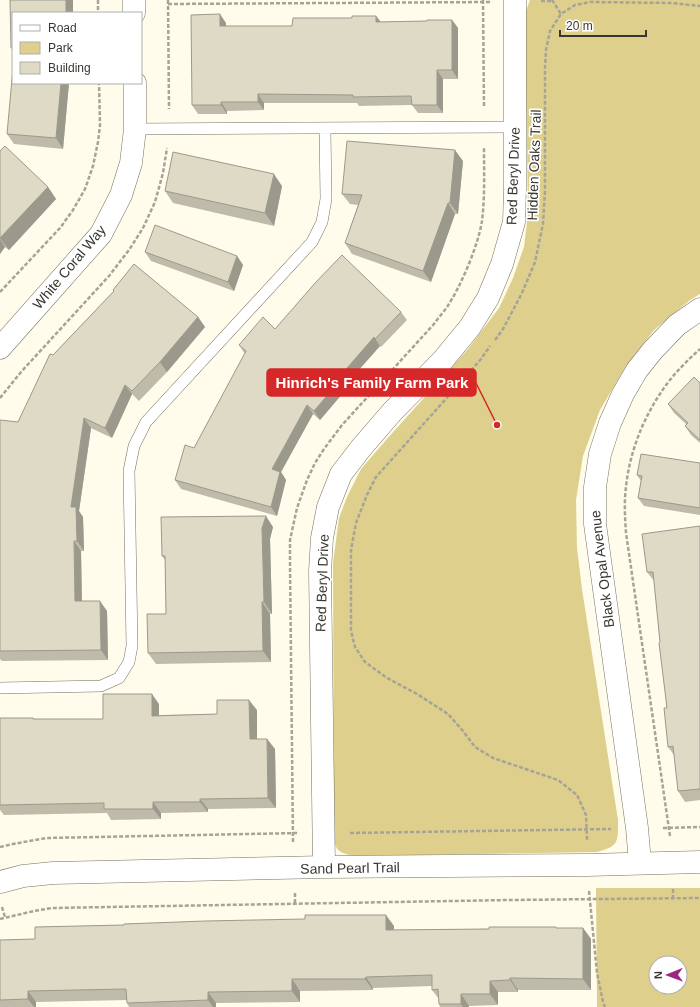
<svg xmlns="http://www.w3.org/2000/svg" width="700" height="1007" viewBox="0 0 700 1007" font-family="Helvetica,sans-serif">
<rect width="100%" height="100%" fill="#fffcec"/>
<path fill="#ded08c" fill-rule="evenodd" d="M 530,0 L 700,0 L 700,294 L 690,300 L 654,330 L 626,366 L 600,410 L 583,456 L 576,500 L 577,548 L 582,589 L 618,820 C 618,842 619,846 597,852 L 356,856 C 334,853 334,847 334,827 L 333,563 L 339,518 L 347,497 L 361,469 L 386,440 L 468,349 L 499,308 L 513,278 L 524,247 L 528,214 L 525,14 Z
M 596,888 L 700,888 L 700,1007 L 597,1007 ZM 656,963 L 680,963 L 680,987 L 656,987 Z"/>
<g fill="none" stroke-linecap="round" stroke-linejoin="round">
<g stroke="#757160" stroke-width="12">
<path id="service" d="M 135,129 L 515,127
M 0,688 L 101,686 L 119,678 L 129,662 L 132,646 L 129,471 L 134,446 L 146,422 L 312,242 L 322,222 L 326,199 L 325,129"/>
</g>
<g stroke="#757160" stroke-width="23">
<path id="minor" d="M 134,0 L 134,13
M 0,348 L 101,234 L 121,195 L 131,163 L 135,129 L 135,83
M 640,863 L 637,828 L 595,524 L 595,487 L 600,454 L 610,423 L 623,394 L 637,370 L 653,350 L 677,325 L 700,309
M 324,867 L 320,571 L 322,538 L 328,507 L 341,474 L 361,448 L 392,412 L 443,360 L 470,327 L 488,298 L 502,264 L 514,222 L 515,189 L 515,0
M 0,882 L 23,876 L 53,873 L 324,867 L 588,865 L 700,862"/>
</g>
<path stroke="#a6a397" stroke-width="2.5" stroke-dasharray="4 2" stroke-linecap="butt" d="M 98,0 L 98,13
M 168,0 L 169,109
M 483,0 L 484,108
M 552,0 L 561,14
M 541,1 L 552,1
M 168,4 L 490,2
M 0,292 L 60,228 L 73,210 L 85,189 L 93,166 L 98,142 L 100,125 L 99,83
M 495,340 L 503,329 L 522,293 L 535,262 L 543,224 L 545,191 L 545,68 L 546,50 L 550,31 L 561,14 L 575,5 L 590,2 L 672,3 L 700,6
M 467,375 L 481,359 L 490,346
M 461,382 L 376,477 L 367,495 L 356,523 L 351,550 L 351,631 L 355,647 L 365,662 L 387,678 L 417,694 L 448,714 L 463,731 L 475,747 L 493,758 L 558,780 L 577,795 L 586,815 L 587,840
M 0,398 L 21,372 L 109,276 L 129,250 L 143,228 L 155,202 L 163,173 L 167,148
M 663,828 L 700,827
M 350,833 L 611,829
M 670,836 L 626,533 C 625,518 624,502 626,487 C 630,447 648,406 674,375 C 682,366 691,357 700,349
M 293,842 L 290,564 L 290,540 L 297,508 L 307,480 L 315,463 L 324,449 L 342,425 L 434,324 C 438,318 443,313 447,307 C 461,286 478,246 482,221 C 485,196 484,171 484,147
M 0,847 L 13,844 L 46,838 L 299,833
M 673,889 L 673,899
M 589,891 L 597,973 L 603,1002 L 605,1007
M 295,893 L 295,904
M 2,907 L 5,917
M 0,919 L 34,911 L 52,908 L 509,900 L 700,898"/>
<use href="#service" stroke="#fff" stroke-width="11"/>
<use href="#minor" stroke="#fff" stroke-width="22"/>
</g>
<path fill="#bfbbaa" d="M 376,16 L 381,22 L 427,21 L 452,20 L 458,28 L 458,79 L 443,79 L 443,113 L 418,113 L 412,105 L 359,106 L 357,103 L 264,103 L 264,110 L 227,111 L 227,114 L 198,114 L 192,105 L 226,23 L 226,26 L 292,26 L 352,18 Z
M 69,83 L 63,149 L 14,144 L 7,134 Z
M 0,151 L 48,187 L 56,199 L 9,250 L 5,247 L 0,254 Z
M 463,161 L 458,214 L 455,214 L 431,282 L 352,254 L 345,243 L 358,205 L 350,204 L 342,194 Z
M 282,186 L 274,226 L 173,203 L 165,191 Z
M 145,252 L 237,256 L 243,265 L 234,291 L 151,261 Z
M 113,290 L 198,317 L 205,327 L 167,372 L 139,401 L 132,394 L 112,438 L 91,428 L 79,511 L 83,517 L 84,551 L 81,551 L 82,601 L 107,611 L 108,660 L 2,661 L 0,659 L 0,420 L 18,422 L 53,355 L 114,291 Z
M 401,312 L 407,320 L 381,347 L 380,346 L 341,390 L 343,393 L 320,420 L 313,414 L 281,472 L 286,480 L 277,516 L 181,489 L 175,480 L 194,448 L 245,354 L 239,345 L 275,329 Z
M 700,383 L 700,443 L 691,435 L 685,426 L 686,424 L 674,413 L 668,404 Z
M 700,463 L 700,515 L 644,506 L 638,498 L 641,481 L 637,475 Z
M 700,526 L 700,800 L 685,802 L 678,791 L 674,755 L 668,747 L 667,708 L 654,581 L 647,572 Z
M 273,527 L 270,539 L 272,614 L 270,614 L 271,662 L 156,664 L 148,653 L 166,614 L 165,560 L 162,556 Z
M 159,704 L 159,715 L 217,714 L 257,710 L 257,739 L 267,739 L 275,749 L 276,808 L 208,809 L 208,812 L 161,813 L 161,819 L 111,820 L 107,813 L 4,815 L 0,810 L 0,718 L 33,718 L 34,719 L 103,719 Z
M 394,926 L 394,930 L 557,928 L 583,928 L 591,939 L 591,990 L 518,990 L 518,992 L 498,992 L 498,1005 L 469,1006 L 469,1007 L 440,1007 L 439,1004 L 439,999 L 432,990 L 432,986 L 373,988 L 373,990 L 300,991 L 300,1002 L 216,1003 L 216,1007 L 129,1007 L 127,1003 L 127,1000 L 36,1002 L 36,1007 L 0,1007 L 0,940 L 35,939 Z"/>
<path fill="#9b998b" d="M 66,0 L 73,0 L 73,13 L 66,13 Z
M 220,14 L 226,23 L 226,35 L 220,26 Z
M 376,16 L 382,24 L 376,22 Z
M 452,20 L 458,28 L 458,79 L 452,70 Z
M 437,70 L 443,79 L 443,113 L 437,105 Z
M 61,83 L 69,83 L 63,149 L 56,138 Z
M 258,94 L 264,103 L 264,110 L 258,102 Z
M 221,102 L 227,111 L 227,114 L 221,105 Z
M 455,150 L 463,161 L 458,214 L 450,203 Z
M 274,174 L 282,186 L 274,226 L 265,213 Z
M 48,187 L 56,199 L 9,250 L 0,238 Z
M 448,203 L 455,214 L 431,282 L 423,271 Z
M 0,239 L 5,247 L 0,254 Z
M 237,256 L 243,265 L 234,291 L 228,282 Z
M 198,317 L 205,327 L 167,372 L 160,362 Z
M 374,337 L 380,346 L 341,390 L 343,393 L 320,420 L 314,411 L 335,382 Z
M 125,385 L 132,394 L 112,438 L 105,428 Z
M 307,405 L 313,414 L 281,472 L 286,480 L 277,516 L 271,507 L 272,469 Z
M 84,418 L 91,428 L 79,511 L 83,517 L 84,551 L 77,541 L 71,507 Z
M 266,516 L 273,527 L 270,539 L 272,614 L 264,602 L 262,528 Z
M 74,541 L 81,551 L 82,611 L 75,601 Z
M 100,601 L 107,611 L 108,660 L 101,650 Z
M 262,602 L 270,614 L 271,662 L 263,651 Z
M 152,694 L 159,704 L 159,726 L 152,716 Z
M 249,700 L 257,710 L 257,749 L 250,739 Z
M 267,739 L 275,749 L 276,808 L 268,798 Z
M 200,799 L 208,809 L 208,812 L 200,802 Z
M 153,802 L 161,813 L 161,819 L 153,809 Z
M 386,915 L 394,926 L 394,942 L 386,930 Z
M 583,928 L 591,939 L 591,990 L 583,979 Z
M 366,977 L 373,988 L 373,990 L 365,979 Z
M 510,978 L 518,990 L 518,992 L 510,980 Z
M 292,979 L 300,991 L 300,1002 L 292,991 Z
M 490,981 L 498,992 L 498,1005 L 490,994 Z
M 28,991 L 36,1002 L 36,1007 L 34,1007 L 28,999 Z
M 208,992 L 216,1003 L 216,1007 L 213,1007 L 208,1000 Z
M 461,994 L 469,1006 L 469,1007 L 463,1007 L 461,1004 Z"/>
<path fill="#dedac6" stroke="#9b998b" d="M 10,0 L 66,0 L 66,13 L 13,13 L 13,48 L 11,48 Z
M 220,14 L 220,26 L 292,26 L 293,18 L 352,18 L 352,16 L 376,16 L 376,22 L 427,21 L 427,20 L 452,20 L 452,70 L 437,70 L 437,105 L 412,105 L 411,96 L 353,97 L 353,95 L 258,94 L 258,102 L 221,102 L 221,105 L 192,105 L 191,15 Z
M 13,68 L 13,83 L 61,83 L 56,138 L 7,134 Z
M 347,141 L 455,150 L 450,203 L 448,203 L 423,271 L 345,243 L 362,195 L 342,194 Z
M 5,146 L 48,187 L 0,238 L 0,151 Z
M 173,152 L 274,174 L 265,213 L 165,191 Z
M 155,225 L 237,256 L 228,282 L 145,252 Z
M 342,255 L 401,312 L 375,339 L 374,337 L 335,382 L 337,384 L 314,411 L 307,405 L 272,469 L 280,472 L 271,507 L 175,480 L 185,445 L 194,448 L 246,351 L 239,345 L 263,317 L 275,329 L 316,282 Z
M 134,264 L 198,317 L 160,362 L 132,391 L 125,385 L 105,428 L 84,418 L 71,507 L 76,507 L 77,541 L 74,541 L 75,601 L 100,601 L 101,650 L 0,651 L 0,420 L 18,422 L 50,354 L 53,355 L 114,291 L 113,290 Z
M 694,377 L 700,383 L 700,440 L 685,426 L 688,423 L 668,404 Z
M 641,454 L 700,463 L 700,508 L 638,498 L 642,476 L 637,475 Z
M 266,516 L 262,528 L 264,602 L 262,602 L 263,651 L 148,653 L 147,614 L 166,614 L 165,556 L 162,556 L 161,517 Z
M 700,526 L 700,789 L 678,791 L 673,746 L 668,747 L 664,708 L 667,708 L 659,643 L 660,642 L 653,572 L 647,572 L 642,534 Z
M 103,694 L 152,694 L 152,716 L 217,714 L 217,700 L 249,700 L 250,739 L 267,739 L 268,798 L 200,799 L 200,802 L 153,802 L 153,809 L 104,809 L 104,803 L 0,805 L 0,718 L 33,718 L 33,719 L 103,719 Z
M 305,915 L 386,915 L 386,930 L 489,929 L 489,927 L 556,927 L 556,928 L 583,928 L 583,979 L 510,978 L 510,980 L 490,981 L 490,994 L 461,994 L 461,1004 L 439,1004 L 438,989 L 432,990 L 432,975 L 366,977 L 365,979 L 292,979 L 292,991 L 208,992 L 208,1000 L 127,1003 L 126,989 L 28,991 L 28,999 L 0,1000 L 0,940 L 35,939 L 35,927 L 124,925 L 124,924 L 205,921 L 305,919 Z"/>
<g text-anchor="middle" stroke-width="3.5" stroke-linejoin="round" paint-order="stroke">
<g font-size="14" fill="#393730" stroke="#fff">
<text transform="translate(534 165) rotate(-88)" y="5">Hidden Oaks Trail</text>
<text transform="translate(513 176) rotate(-88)" y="5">Red Beryl Drive</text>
<text transform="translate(69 267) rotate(-50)" y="5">White Coral Way</text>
<text transform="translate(602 569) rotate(-97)" y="5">Black Opal Avenue</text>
<text transform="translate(322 583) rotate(-88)" y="5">Red Beryl Drive</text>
<text transform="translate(350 868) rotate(-1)" y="5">Sand Pearl Trail</text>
</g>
</g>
<path fill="none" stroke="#d62828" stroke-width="1.5" d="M497 425L476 383"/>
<circle fill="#d62828" stroke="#fff" stroke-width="1.5" cx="497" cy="425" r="4"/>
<rect fill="#d62828" stroke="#d62828" stroke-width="1.5" x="267" y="369" width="209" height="27" rx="4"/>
<g font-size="15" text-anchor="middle" font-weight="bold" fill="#fff">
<text x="372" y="388">Hinrich's Family Farm Park</text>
</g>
<rect x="12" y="12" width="130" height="72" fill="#ffffff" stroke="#b0afac"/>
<rect x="20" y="25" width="20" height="6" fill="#ffffff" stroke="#b0afac"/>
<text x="48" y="32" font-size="12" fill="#393730">Road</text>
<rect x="20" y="42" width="20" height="12" fill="#ded08c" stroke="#b0afac"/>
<text x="48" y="52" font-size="12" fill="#393730">Park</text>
<rect x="20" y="62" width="20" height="12" fill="#dedac6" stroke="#b0afac"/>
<text x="48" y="72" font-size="12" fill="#393730">Building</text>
<g transform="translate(668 975) rotate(269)"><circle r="19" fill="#ffffff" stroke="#b0afac"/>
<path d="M0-3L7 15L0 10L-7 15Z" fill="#9b2783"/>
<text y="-6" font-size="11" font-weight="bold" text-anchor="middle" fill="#393730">N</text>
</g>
<path d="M560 30v6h86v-6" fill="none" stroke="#393730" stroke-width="2"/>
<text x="566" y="30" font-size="12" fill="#393730" stroke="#ffffff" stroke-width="3" paint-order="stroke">20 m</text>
</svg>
